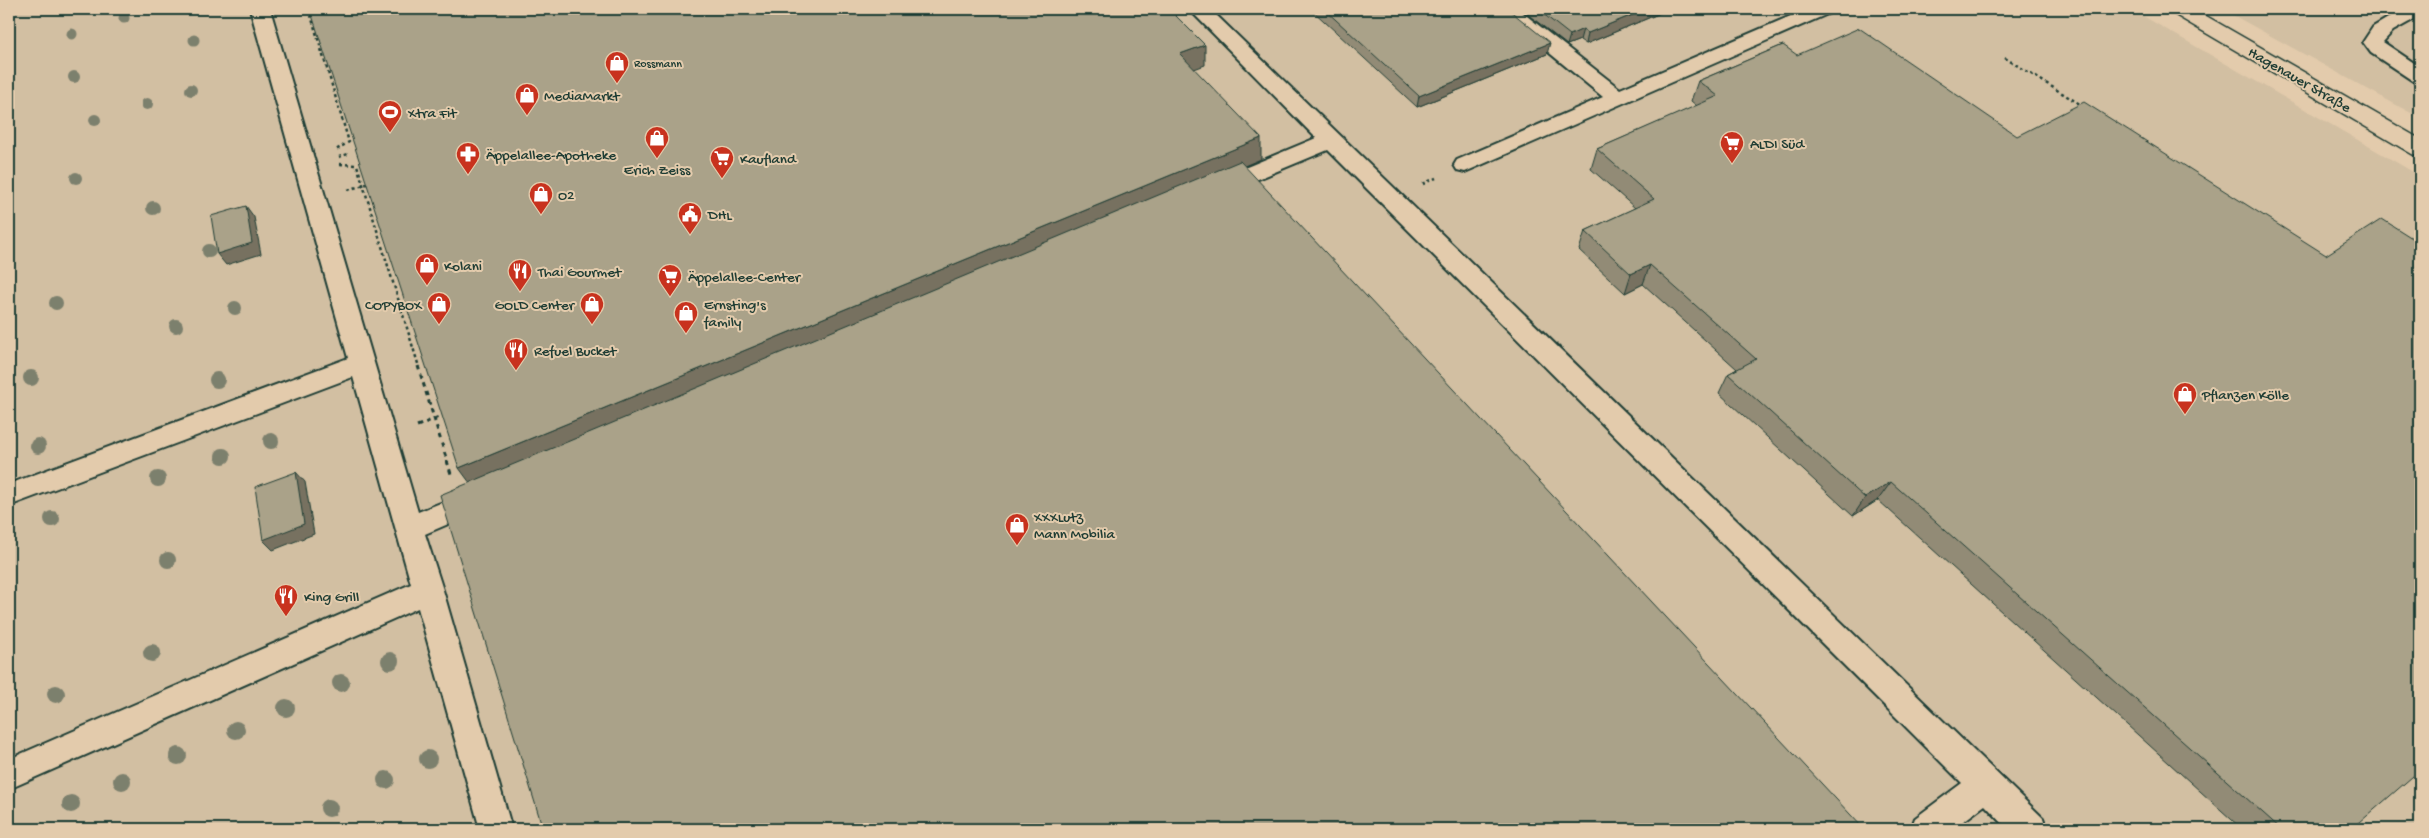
<svg xmlns="http://www.w3.org/2000/svg" width="2429" height="838" viewBox="0 0 2429 838" font-family="'Gochi Hand',sans-serif">
<rect width="100%" height="100%" fill="#e3cbac"/>
<filter id="ink" filterUnits="userSpaceOnUse"><feTurbulence type="fractalNoise" baseFrequency=".02" numOctaves="2"/><feDisplacementMap in="SourceGraphic" scale="10" xChannelSelector="R" yChannelSelector="G"/><feConvolveMatrix kernelMatrix="1 2 1 2 8 2 1 2 1" color-interpolation-filters="sRGB"/></filter>
<g filter="url(#ink)">
<path fill="#d2bfa2" d="M 9,9 L 2131,9 L 2420,176 L 2420,829 L 9,829 Z
M 2222,9 L 2420,9 L 2420,118 Z"/>
<g fill="none" stroke-linecap="round" stroke-linejoin="round">
<g stroke="#1f3d34" stroke-width="4">
<path id="lane" d="M 250,9 L 270,9 L 418,512 L 478,488 L 488,491 L 492,499 L 488,507 L 425,534 L 443,590 L 512,829 L 480,829 L 418,608 L 9,789 L 9,759 L 411,584 L 353,377 L 9,506 L 9,484 L 348,358 Z
M 1189,9 L 1210,9 L 2043,818 L 2047,829 L 2008,829 L 1985,805 L 1953,829 L 1911,829 L 1915,818 L 1962,783 L 1328,150 L 1227,192 L 1219,195 L 1211,192 L 1208,187 L 1211,182 L 1316,138 Z
M 1496,9 L 1518,9 L 1620,89 L 1807,9 L 1833,9 L 1830,13 L 1465,172 L 1457,170 L 1454,165 L 1457,160 L 1603,97 Z
M 2403,9 L 2420,9 L 2420,16 L 2393,31 L 2383,42 L 2420,67 L 2420,83 L 2413,81 L 2371,53 L 2363,42 L 2373,27 Z"/>
</g>
<g stroke="#1f3d34" stroke-width="3">
<path id="secondary" d="M 2169,9 L 2194,9 L 2420,139 L 2420,157 L 2412,154 L 2172,13 Z"/>
</g>
<path stroke="#1f3d34" stroke-width="2.5" stroke-dasharray="3 3" stroke-linecap="butt" d="M 309,9 L 349,142 L 336,150
M 2005,58 L 2083,106
M 339,157 L 348,154
M 340,164 L 357,165 L 419,367
M 1423,184 L 1436,178
M 348,190 L 370,183"/>
<path stroke="#1f3d34" stroke-width="3" stroke-dasharray="4.5 4.5" stroke-linecap="butt" d="M 418,366 L 451,474
M 417,426 L 446,414"/>
<use href="#lane" fill="#e3cbac" fill-rule="evenodd"/>
<use href="#secondary" fill="#e3cbac" fill-rule="evenodd"/>
</g>
<g fill="#7c806d">
<circle cx="124" cy="18" r="5.5"/>
<circle cx="72" cy="34" r="5.5"/>
<circle cx="194" cy="40" r="5.5"/>
<circle cx="74" cy="77" r="6"/>
<circle cx="191" cy="90" r="6"/>
<circle cx="147" cy="104" r="6"/>
<circle cx="95" cy="120" r="6"/>
<circle cx="76" cy="178" r="6"/>
<circle cx="153" cy="208" r="7"/>
<circle cx="209" cy="251" r="7"/>
<circle cx="56" cy="303" r="7"/>
<circle cx="235" cy="308" r="7"/>
<circle cx="176" cy="326" r="7"/>
<circle cx="31" cy="378" r="8"/>
<circle cx="217" cy="380" r="8"/>
<circle cx="271" cy="441" r="8"/>
<circle cx="38" cy="446" r="8"/>
<circle cx="223" cy="456" r="8"/>
<circle cx="158" cy="479" r="8"/>
<circle cx="52" cy="519" r="8"/>
<circle cx="168" cy="560" r="8"/>
<circle cx="152" cy="653" r="9"/>
<circle cx="390" cy="661" r="9"/>
<circle cx="341" cy="683" r="9"/>
<circle cx="56" cy="694" r="9"/>
<circle cx="286" cy="708" r="9"/>
<circle cx="236" cy="730" r="9"/>
<circle cx="178" cy="756" r="9"/>
<circle cx="428" cy="759" r="9"/>
<circle cx="386" cy="780" r="9"/>
<circle cx="122" cy="781" r="9"/>
<circle cx="71" cy="804" r="9"/>
<circle cx="329" cy="808" r="9"/>
</g>
<path fill="#928b76" stroke="#1f3d34" d="M 1311,9 L 1508,9 L 1547,54 L 1417,107 Z
M 1521,9 L 1670,9 L 1586,44 L 1580,40 L 1567,45 Z
M 1783,45 L 2352,829 L 2242,829 L 1878,500 L 1853,516 L 1719,393 L 1728,374 L 1737,369 L 1643,284 L 1625,293 L 1579,250 L 1585,231 L 1635,208 L 1591,169 L 1597,149 L 1697,106 L 1691,101 L 1698,81 Z"/>
<path fill="#777160" stroke="#1f3d34" d="M 1647,9 L 1670,9 L 1586,44 L 1588,33 Z
M 1583,29 L 1580,40 L 1567,45 L 1570,35 Z
M 1550,43 L 1547,54 L 1417,107 L 1419,96 Z
M 1205,45 L 1205,65 L 1181,74 L 1180,54 Z
M 1261,138 L 1261,159 L 473,487 L 459,468 Z
M 246,206 L 254,217 L 261,254 L 226,265 L 217,254 Z
M 1650,265 L 1643,284 L 1625,293 L 1631,274 Z
M 296,472 L 305,482 L 314,534 L 273,550 L 263,540 Z
M 1891,482 L 1878,500 L 1853,516 L 1865,498 Z"/>
<path fill="#aaa289" stroke="#1f3d34" d="M 310,9 L 1169,9 L 1205,45 L 1180,54 L 1261,138 L 459,468 Z
M 1324,9 L 1508,9 L 1550,43 L 1419,96 Z
M 1537,9 L 1647,9 L 1588,33 L 1583,29 L 1570,35 Z
M 1859,28 L 2017,136 L 2084,102 L 2326,255 L 2382,219 L 2420,243 L 2420,770 L 2352,829 L 2281,829 L 1891,482 L 1865,498 L 1728,374 L 1756,359 L 1650,265 L 1631,274 L 1585,231 L 1654,199 L 1597,149 L 1718,96 L 1698,81 L 1783,45 L 1797,55 Z
M 1240,161 L 1864,829 L 543,829 L 440,495 Z
M 246,206 L 252,243 L 217,254 L 211,216 Z
M 296,472 L 304,524 L 263,540 L 255,487 Z"/>
</g>
<defs>
<g id="shop-pin" transform="scale(1.25)"><path d="M0 17L-7.5 6A9.5 9.5 0 1 1 7.5 6Z" fill="#c8321e" stroke="#e3cbac"/><path d="M-5-2.5h2.3a2.7 3.5 0 0 1 5.4 0H5L5.5 6h-11ZM-1.5-2.5h3a1.5 2.3 0 0 0-3 0Z" fill="#fff"/></g>
<g id="stadium-pin" transform="scale(1.25)"><path d="M0 17L-7.5 6A9.5 9.5 0 1 1 7.5 6Z" fill="#c8321e" stroke="#e3cbac"/><path d="M0-5a6.5 5 0 1 0 0 10a6.5 5 0 1 0 0-10ZM-3.5-1.8h7v3.6h-7Z" fill="#fff"/></g>
<g id="supermarket-pin" transform="scale(1.25)"><path d="M0 17L-7.5 6A9.5 9.5 0 1 1 7.5 6Z" fill="#c8321e" stroke="#e3cbac"/><path d="M-6-5.5h2.5l.6 2H6L4.5 2H-2.5L-4.4-4H-6ZM-1.5 3.2a1.3 1.3 0 1 0 .1 0ZM3 3.2a1.3 1.3 0 1 0 .1 0Z" fill="#fff"/></g>
<g id="pharmacy-pin" transform="scale(1.25)"><path d="M0 17L-7.5 6A9.5 9.5 0 1 1 7.5 6Z" fill="#c8321e" stroke="#e3cbac"/><path d="M-2-6h4v4h4v4h-4v4h-4v-4h-4v-4h4Z" fill="#fff"/></g>
<g id="civic-pin" transform="scale(1.25)"><path d="M0 17L-7.5 6A9.5 9.5 0 1 1 7.5 6Z" fill="#c8321e" stroke="#e3cbac"/><path d="M-.6-6.5H3V-4.5H.6V-3L4-1V1h2V6H-6V1h2V-1L-.6-3ZM-1.2 2.5V6h2.4V2.5Z" fill="#fff"/></g>
<g id="restaurant-pin" transform="scale(1.25)"><path d="M0 17L-7.5 6A9.5 9.5 0 1 1 7.5 6Z" fill="#c8321e" stroke="#e3cbac"/><path d="M-5-6h1v4h1v-4h1v4h1v-4h1v5L-1.5 .5V6h-2V.5L-5-1ZM5-6V6H3V1.5H1.5Q1.5-4 5-6Z" fill="#fff"/></g>
</defs>
<g fill-rule="evenodd">
<use href="#shop-pin" x="617" y="63"/>
<use href="#shop-pin" x="527" y="95"/>
<use href="#stadium-pin" x="390" y="112"/>
<use href="#shop-pin" x="657" y="138"/>
<use href="#supermarket-pin" x="1732" y="143"/>
<use href="#pharmacy-pin" x="468" y="154"/>
<use href="#supermarket-pin" x="722" y="158"/>
<use href="#shop-pin" x="541" y="194"/>
<use href="#civic-pin" x="690" y="214"/>
<use href="#shop-pin" x="427" y="265"/>
<use href="#restaurant-pin" x="520" y="271"/>
<use href="#supermarket-pin" x="670" y="276"/>
<use href="#shop-pin" x="439" y="304"/>
<use href="#shop-pin" x="592" y="304"/>
<use href="#shop-pin" x="686" y="313"/>
<use href="#restaurant-pin" x="516" y="350"/>
<use href="#shop-pin" x="2185" y="394"/>
<use href="#shop-pin" x="1017" y="525"/>
<use href="#restaurant-pin" x="286" y="596"/>
</g>
<g text-anchor="middle" stroke-width="4" stroke-linejoin="round" paint-order="stroke">
<g font-size="12" fill="#1f3d34" stroke="#e3cbac" text-anchor="start">
<text x="634" y="67">Rossmann</text>
</g>
<g font-size="15" fill="#1f3d34" stroke="#e3cbac">
<text transform="translate(2300 79) rotate(30)" y="5">Hagenauer Straße</text>
</g>
<g font-size="15" fill="#1f3d34" stroke="#e3cbac" text-anchor="start">
<text x="544" y="100">MediaMarkt</text>
<text x="408" y="117">Xtra Fit</text>
<text x="1750" y="148">ALDI Süd</text>
<text x="486" y="159">Äppelallee-Apotheke</text>
<text x="740" y="163">Kaufland</text>
<text x="657" y="174" text-anchor="middle">Erich Zeiss</text>
<text x="558" y="199">O2</text>
<text x="708" y="219">DHL</text>
<text x="444" y="270">Kolani</text>
<text x="538" y="276">Thai Gourmet</text>
<text x="688" y="281">Äppelallee-Center</text>
<text x="422" y="309" text-anchor="end">COPYBOX</text>
<text x="574" y="309" text-anchor="end">GOLD Center</text>
<text x="704" y="309">Ernsting's<tspan x="704" dy="17">family</tspan></text>
<text x="534" y="355">Refuel Bucket</text>
<text x="2202" y="399">Pflanzen Kölle</text>
<text x="1034" y="521">XXXLutz<tspan x="1034" dy="17">Mann Mobilia</tspan></text>
<text x="304" y="601">King Grill</text>
</g>
</g>
<rect width="2429" height="838" fill="none" stroke="#e3cbac" stroke-width="30"/>
<rect x="15" y="15" width="2399" height="808" fill="none" stroke="#1f3d34" stroke-width="2" filter="url(#ink)"/>
</svg>
